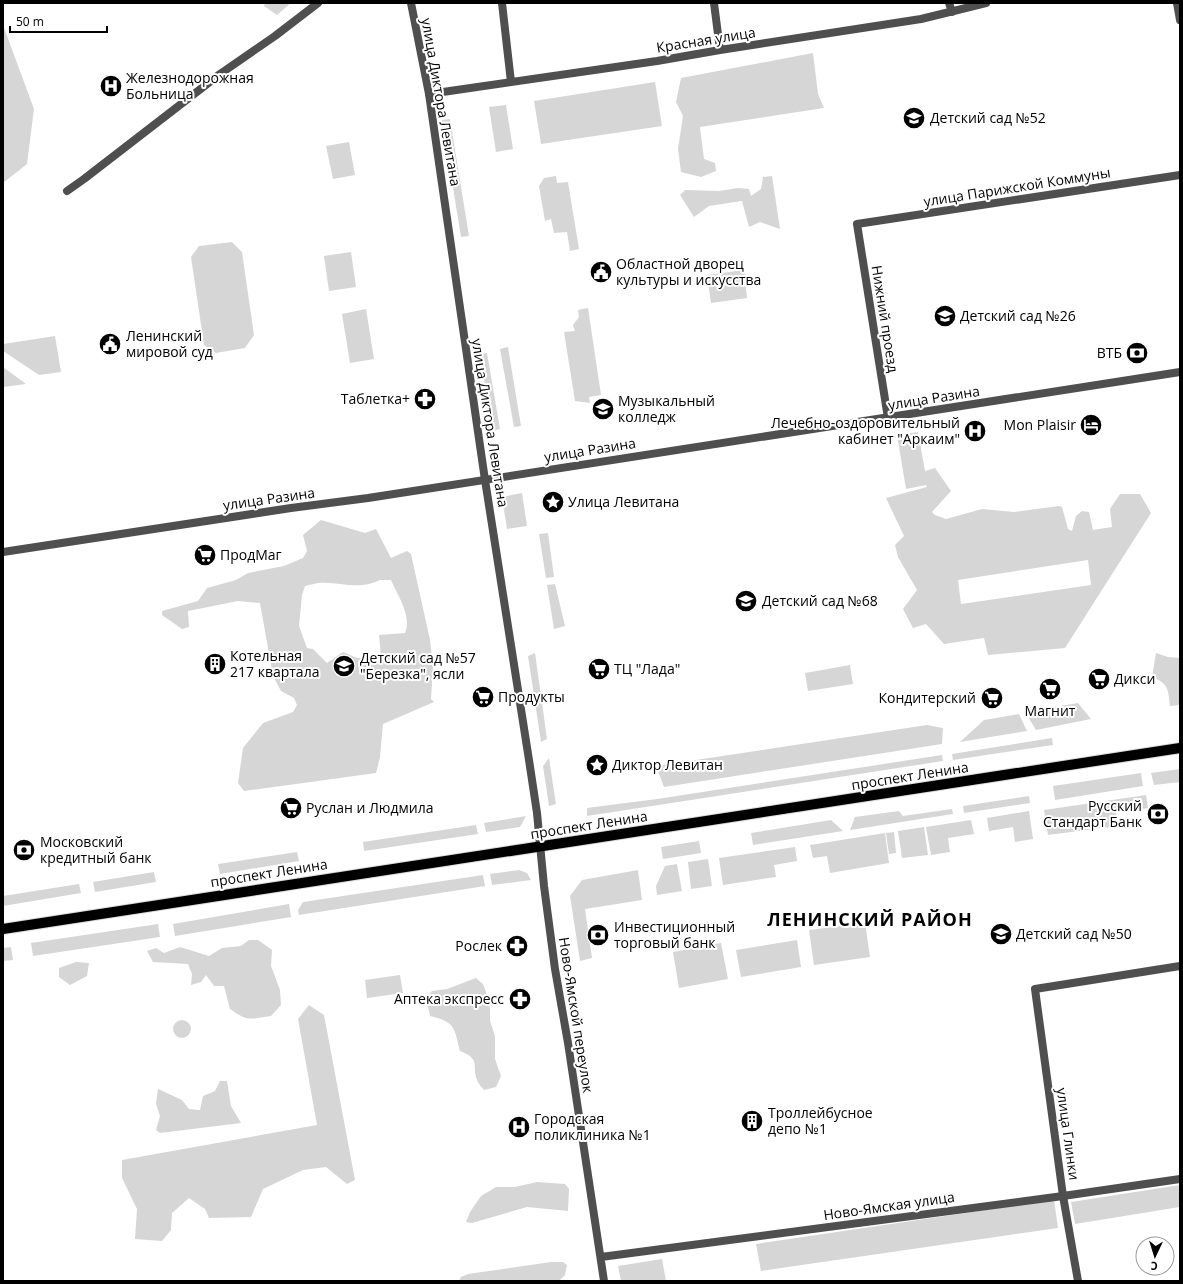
<svg xmlns="http://www.w3.org/2000/svg" width="1183" height="1284" viewBox="0 0 1183 1284" font-family="'Open Sans',sans-serif">
<rect width="100%" height="100%" fill="#fff"/>
<path fill="#d6d6d6" fill-rule="evenodd" d="M 265,3 L 291,3 L 277,15 L 264,6 Z
M 3,25 L 34,109 L 27,164 L 3,183 Z
M 813,53 L 818,94 L 824,108 L 700,127 L 704,159 L 715,163 L 716,171 L 701,177 L 681,172 L 678,149 L 683,116 L 676,102 L 681,78 Z
M 655,82 L 662,126 L 541,144 L 534,101 Z
M 506,105 L 513,149 L 496,152 L 489,107 Z
M 450,119 L 469,236 L 461,237 L 442,120 Z
M 349,142 L 355,175 L 333,179 L 326,146 Z
M 556,176 L 557,183 L 568,182 L 579,249 L 570,251 L 567,232 L 554,233 L 551,219 L 545,221 L 539,186 L 544,178 Z
M 772,176 L 780,229 L 760,222 L 749,227 L 742,201 L 709,206 L 694,217 L 680,195 L 685,190 L 719,191 L 738,188 L 749,189 L 751,196 L 761,189 L 763,177 Z
M 232,242 L 242,252 L 254,335 L 245,348 L 216,353 L 204,345 L 191,257 L 199,246 Z
M 351,252 L 356,287 L 329,291 L 324,256 Z
M 744,270 L 747,298 L 711,303 L 707,275 Z
M 588,308 L 601,395 L 589,397 L 590,403 L 575,401 L 564,332 L 575,331 L 573,325 L 579,317 L 578,310 Z
M 366,309 L 374,359 L 350,363 L 342,314 Z
M 55,336 L 61,372 L 39,375 L 3,351 L 3,344 Z
M 508,347 L 521,426 L 514,427 L 500,349 Z
M 487,353 L 500,429 L 492,431 L 480,354 Z
M 3,367 L 26,384 L 3,387 Z
M 918,432 L 925,471 L 935,468 L 951,491 L 932,512 L 935,515 L 946,519 L 982,509 L 1014,512 L 1059,506 L 1062,507 L 1068,529 L 1072,531 L 1076,516 L 1082,511 L 1089,512 L 1093,530 L 1112,527 L 1110,509 L 1120,494 L 1140,494 L 1151,513 L 1065,648 L 988,655 L 984,638 L 944,644 L 926,624 L 913,628 L 903,609 L 917,590 L 898,557 L 895,545 L 904,536 L 886,498 L 927,487 L 926,485 L 906,489 L 897,435 ZM 1088,560 L 1091,585 L 961,604 L 958,580 Z
M 522,493 L 527,526 L 507,529 L 502,497 Z
M 321,520 L 365,533 L 376,529 L 391,558 L 407,551 L 411,554 L 430,640 L 433,666 L 431,699 L 434,702 L 383,724 L 380,757 L 376,773 L 244,791 L 238,783 L 243,748 L 263,723 L 293,712 L 297,705 L 294,698 L 281,691 L 273,676 L 260,603 L 238,601 L 188,611 L 189,627 L 182,629 L 162,615 L 162,611 L 198,601 L 207,588 L 236,580 L 248,573 L 284,566 L 303,558 L 307,551 L 303,535 ZM 380,580 L 391,580 C 398,596 412,616 405,633 L 379,635 L 381,658 L 357,658 L 343,652 L 327,663 L 313,649 L 307,648 L 299,626 L 302,595 L 305,586 C 309,585 314,584 318,583 C 340,581 357,591 380,580 Z
M 548,533 L 554,577 L 546,578 L 539,534 Z
M 555,584 L 565,626 L 554,629 L 547,585 Z
M 535,653 L 547,739 L 541,742 L 528,656 Z
M 1156,653 L 1168,657 L 1180,658 L 1180,705 L 1170,706 C 1168,689 1169,684 1152,677 Z
M 850,665 L 853,684 L 808,691 L 805,673 Z
M 1078,703 L 1091,719 L 1036,730 L 1025,712 Z
M 1019,714 L 1027,731 L 960,742 L 984,720 Z
M 927,725 L 943,728 L 942,744 L 664,787 L 656,766 Z
M 1052,738 L 1053,745 L 953,760 L 952,754 Z
M 942,755 L 943,761 L 587,816 L 587,808 L 657,799 Z
M 549,758 L 556,804 L 549,806 L 543,766 Z
M 1180,769 L 1180,782 L 1154,785 L 1151,773 Z
M 1141,773 L 1143,786 L 1055,800 L 1053,786 Z
M 1146,795 L 1148,808 L 1116,813 L 1118,826 L 1048,835 L 1044,810 Z
M 1029,796 L 1030,803 L 964,813 L 963,806 Z
M 952,809 L 953,814 L 850,830 L 855,817 L 899,811 L 903,816 Z
M 1029,811 L 1033,839 L 1015,842 L 1013,827 L 989,831 L 987,818 Z
M 526,816 L 520,827 L 486,832 L 484,823 Z
M 831,820 L 843,831 L 753,845 L 751,833 Z
M 971,820 L 974,834 L 948,838 L 950,852 L 931,855 L 926,827 Z
M 476,825 L 478,834 L 364,851 L 363,842 Z
M 924,827 L 928,855 L 902,858 L 898,831 Z
M 894,832 L 896,853 L 889,854 L 886,833 Z
M 885,833 L 889,863 L 830,873 L 827,856 L 813,858 L 810,845 Z
M 699,841 L 701,853 L 663,859 L 661,847 Z
M 795,847 L 797,861 L 774,865 L 776,877 L 723,885 L 719,858 Z
M 297,852 L 299,861 L 220,874 L 218,864 Z
M 708,859 L 712,886 L 691,889 L 688,862 Z
M 677,864 L 682,891 L 657,895 L 656,886 L 665,866 Z
M 519,870 L 527,873 L 531,880 L 492,885 L 490,874 Z
M 638,870 L 642,900 L 585,909 L 592,958 L 580,961 L 570,896 L 582,880 Z
M 154,872 L 156,882 L 95,892 L 93,882 Z
M 483,875 L 485,886 L 299,915 L 298,910 L 303,902 Z
M 79,884 L 81,893 L 3,906 L 3,896 Z
M 289,904 L 291,917 L 175,936 L 173,924 Z
M 865,923 L 870,957 L 814,965 L 809,930 Z
M 158,924 L 160,937 L 33,956 L 31,943 Z
M 249,940 L 258,940 L 272,950 L 271,966 L 280,990 L 281,1005 L 271,1016 C 250,1019 248,1022 230,1009 L 224,986 L 214,986 L 206,975 L 201,982 L 191,985 L 192,974 L 188,964 L 153,962 L 147,951 L 156,948 L 164,953 L 180,947 L 209,956 L 222,948 L 241,946 Z
M 797,940 L 801,967 L 741,977 L 736,950 Z
M 721,943 L 728,979 L 679,988 L 673,952 Z
M 11,947 L 13,960 L 3,961 L 3,948 Z
M 76,962 L 89,963 L 87,976 L 70,985 L 59,977 L 59,968 Z
M 400,975 L 403,993 L 367,998 L 365,980 Z
M 476,978 L 483,984 L 486,992 L 490,1009 L 490,1021 L 495,1036 L 495,1059 L 501,1076 L 496,1087 L 484,1090 C 482,1087 479,1085 478,1082 C 470,1066 483,1060 460,1051 C 454,1028 456,1022 430,1016 L 426,997 L 432,991 L 447,989 Z
M 309,1005 L 324,1015 L 355,1180 L 347,1184 L 326,1167 L 303,1170 L 263,1189 L 251,1217 L 209,1218 L 205,1209 L 189,1198 L 172,1213 L 171,1230 L 162,1241 L 135,1239 L 137,1209 L 122,1178 L 122,1160 L 317,1125 L 298,1019 Z
M173 1029a9 9 0 1 1 18 0a9 9 0 1 1-18 0Z
M 220,1081 L 227,1081 L 231,1106 L 241,1123 L 160,1133 L 156,1130 L 160,1116 L 156,1104 L 158,1089 L 182,1100 L 189,1109 L 200,1110 L 203,1096 L 215,1091 Z
M 537,1182 L 565,1184 L 569,1189 L 568,1211 L 527,1207 L 472,1223 L 466,1222 L 470,1212 L 481,1196 L 496,1187 L 515,1187 Z
M 1180,1185 L 1180,1207 L 1075,1224 L 1071,1202 Z
M 1054,1200 L 1058,1228 L 761,1271 L 756,1244 Z
M 662,1259 L 666,1281 L 621,1281 L 618,1266 Z
M 551,1262 L 563,1262 L 567,1265 L 565,1275 L 560,1280 L 459,1281 L 461,1277 L 468,1274 Z"/>
<g fill="none" stroke-linecap="round" stroke-linejoin="round">
<g stroke="#dbdbdb" stroke-width="12">
<path id="primary" d="M 3,929 L 1180,748"/>
</g>
<path stroke="#4f4f4f" stroke-width="8" d="M 502,3 L 511,82
M 714,3 L 720,50
M 949,3 L 952,12
M 429,94 L 657,61 L 720,50 L 921,19 L 986,3
M 67,191 L 84,179 L 220,74 L 275,36 L 318,3
M 888,418 L 857,224 L 1180,175
M 3,552 L 291,508 L 368,498 L 1180,372
M 1078,1281 L 1063,1196 L 1035,989 L 1180,966"/>
<path stroke="#4f4f4f" stroke-width="8" d="M 411,3 L 429,94 L 485,480 L 529,760 L 537,813 L 544,886 L 555,969 L 568,1043 L 604,1281
M 1177,3 L 1180,20
M 601,1257 L 1063,1196 L 1180,1179"/>
<use href="#primary" stroke="#000" stroke-width="10"/>
</g>
<defs>
<g id="hospital-disc" transform="scale(1.15)"><circle r="9.5" fill="#000" stroke="#fff"/><path d="M-5-5h3v3.5h4V-5h3V5h-3V1.5h-4V5h-3Z" fill="#fff"/></g>
<g id="school-disc" transform="scale(1.15)"><circle r="9.5" fill="#000" stroke="#fff"/><path d="M0-5L7-2L0 1L-7-2ZM-4 1L0 2.5L4 1V4Q0 6-4 4Z" fill="#fff"/></g>
<g id="civic-disc" transform="scale(1.15)"><circle r="9.5" fill="#000" stroke="#fff"/><path d="M-.6-6.5H3V-4.5H.6V-3L4-1V1h2V6H-6V1h2V-1L-.6-3ZM-1.2 2.5V6h2.4V2.5Z" fill="#fff"/></g>
<g id="bank-disc" transform="scale(1.15)"><circle r="9.5" fill="#000" stroke="#fff"/><path d="M-6-4H6V4H-6ZM0-2.3a2.3 2.3 0 1 0 0 4.6a2.3 2.3 0 1 0 0-4.6Z" fill="#fff"/></g>
<g id="pharmacy-disc" transform="scale(1.15)"><circle r="9.5" fill="#000" stroke="#fff"/><path d="M-2-6h4v4h4v4h-4v4h-4v-4h-4v-4h4Z" fill="#fff"/></g>
<g id="university-disc" transform="scale(1.15)"><circle r="9.5" fill="#000" stroke="#fff"/><path d="M0-5L7-2L0 1L-7-2ZM-4 1L0 2.5L4 1V4Q0 6-4 4Z" fill="#fff"/></g>
<g id="hotel-disc" transform="scale(1.15)"><circle r="9.5" fill="#000" stroke="#fff"/><path d="M-6-4.5h1.5V1H6V5H4.5V3h-9V5H-6ZM-4 0a1.8 1.8 0 1 1 3.6 0ZM.5 0V-2.5h3Q6-2.5 6 0Z" fill="#fff"/></g>
<g id="sight-disc" transform="scale(1.15)"><circle r="9.5" fill="#000" stroke="#fff"/><path d="M0-6L1.8-2.2L6-1.7L2.9 1.2L3.7 5.4L0 3.3L-3.7 5.4L-2.9 1.2L-6-1.7L-1.8-2.2Z" fill="#fff"/></g>
<g id="supermarket-disc" transform="scale(1.15)"><circle r="9.5" fill="#000" stroke="#fff"/><path d="M-6-5.5h2.5l.6 2H6L4.5 2H-2.5L-4.4-4H-6ZM-1.5 3.2a1.3 1.3 0 1 0 .1 0ZM3 3.2a1.3 1.3 0 1 0 .1 0Z" fill="#fff"/></g>
<g id="building-disc" transform="scale(1.15)"><circle r="9.5" fill="#000" stroke="#fff"/><path d="M-4-6H4V6H1V3H-1V6H-4ZM-2.5-4.3h1.7v1.8h-1.7ZM.8-4.3h1.7v1.8H.8ZM-2.5-1h1.7V.8h-1.7ZM.8-1h1.7V.8H.8Z" fill="#fff"/></g>
</defs>
<g fill-rule="evenodd">
<use href="#hospital-disc" x="111" y="86"/>
<use href="#school-disc" x="914" y="118"/>
<use href="#civic-disc" x="601" y="272"/>
<use href="#school-disc" x="945" y="316"/>
<use href="#civic-disc" x="110" y="344"/>
<use href="#bank-disc" x="1137" y="353"/>
<use href="#pharmacy-disc" x="425" y="399"/>
<use href="#university-disc" x="603" y="409"/>
<use href="#hotel-disc" x="1091" y="425"/>
<use href="#hospital-disc" x="975" y="431"/>
<use href="#sight-disc" x="553" y="502"/>
<use href="#supermarket-disc" x="205" y="555"/>
<use href="#school-disc" x="746" y="601"/>
<use href="#building-disc" x="215" y="664"/>
<use href="#school-disc" x="344" y="666"/>
<use href="#supermarket-disc" x="599" y="669"/>
<use href="#supermarket-disc" x="1099" y="679"/>
<use href="#supermarket-disc" x="1050" y="689"/>
<use href="#supermarket-disc" x="483" y="697"/>
<use href="#supermarket-disc" x="992" y="698"/>
<use href="#sight-disc" x="597" y="765"/>
<use href="#supermarket-disc" x="291" y="808"/>
<use href="#bank-disc" x="1158" y="814"/>
<use href="#bank-disc" x="24" y="850"/>
<use href="#school-disc" x="1001" y="934"/>
<use href="#bank-disc" x="598" y="935"/>
<use href="#pharmacy-disc" x="517" y="946"/>
<use href="#pharmacy-disc" x="520" y="999"/>
<use href="#building-disc" x="752" y="1121"/>
<use href="#hospital-disc" x="519" y="1127"/>
</g>
<g text-anchor="middle" stroke-width="4" stroke-linejoin="round" paint-order="stroke">
<g font-size="14" fill="#000" stroke="#fff">
<text transform="translate(706 40) rotate(-9)" y="5">Красная улица</text>
<text transform="translate(441 102) rotate(80)" y="5">улица Диктора Левитана</text>
<text transform="translate(1017 187) rotate(-9)" y="5">улица Парижской Коммуны</text>
<text transform="translate(885 319) rotate(81)" y="5">Нижний проезд</text>
<text transform="translate(934 398) rotate(-9)" y="5">улица Разина</text>
<text transform="translate(490 423) rotate(81)" y="5">улица Диктора Левитана</text>
<text transform="translate(590 450) rotate(-9)" y="5">улица Разина</text>
<text transform="translate(269 499) rotate(-8)" y="5">улица Разина</text>
<text transform="translate(910 776) rotate(-9)" y="5">проспект Ленина</text>
<text transform="translate(589 825) rotate(-9)" y="5">проспект Ленина</text>
<text transform="translate(269 873) rotate(-9)" y="5">проспект Ленина</text>
<text transform="translate(576 1015) rotate(81)" y="5">Ново-Ямской переулок</text>
<text transform="translate(1068 1134) rotate(82)" y="5">улица Глинки</text>
<text transform="translate(889 1206) rotate(-8)" y="5">Ново-Ямская улица</text>
</g>
<g font-size="14" fill="#000" stroke="#fff" text-anchor="start">
<text x="126" y="83">Железнодорожная<tspan x="126" dy="16">Больница</tspan></text>
<text x="930" y="123">Детский сад №52</text>
<text x="616" y="269">Областной дворец<tspan x="616" dy="16">культуры и искусства</tspan></text>
<text x="960" y="321">Детский сад №26</text>
<text x="126" y="341">Ленинский<tspan x="126" dy="16">мировой суд</tspan></text>
<text x="1122" y="358" text-anchor="end">ВТБ</text>
<text x="410" y="404" text-anchor="end">Таблетка+</text>
<text x="618" y="406">Музыкальный<tspan x="618" dy="16">колледж</tspan></text>
<text x="960" y="428" text-anchor="end">Лечебно-оздоровительный<tspan x="960" dy="16">кабинет "Аркаим"</tspan></text>
<text x="1076" y="430" text-anchor="end">Mon Plaisir</text>
<text x="568" y="507">Улица Левитана</text>
<text x="220" y="560">ПродМаг</text>
<text x="762" y="606">Детский сад №68</text>
<text x="230" y="661">Котельная<tspan x="230" dy="16">217 квартала</tspan></text>
<text x="360" y="663">Детский сад №57<tspan x="360" dy="16">"Березка", ясли</tspan></text>
<text x="614" y="674">ТЦ "Лада"</text>
<text x="1114" y="684">Дикси</text>
<text x="498" y="702">Продукты</text>
<text x="976" y="703" text-anchor="end">Кондитерский</text>
<text x="1050" y="716" text-anchor="middle">Магнит</text>
<text x="612" y="770">Диктор Левитан</text>
<text x="1142" y="811" text-anchor="end">Русский<tspan x="1142" dy="16">Стандарт Банк</tspan></text>
<text x="306" y="813">Руслан и Людмила</text>
<text x="40" y="847">Московский<tspan x="40" dy="16">кредитный банк</tspan></text>
<text x="614" y="932">Инвестиционный<tspan x="614" dy="16">торговый банк</tspan></text>
<text x="1016" y="939">Детский сад №50</text>
<text x="502" y="951" text-anchor="end">Рослек</text>
<text x="504" y="1004" text-anchor="end">Аптека экспресс</text>
<text x="768" y="1118">Троллейбусное<tspan x="768" dy="16">депо №1</tspan></text>
<text x="534" y="1124">Городская<tspan x="534" dy="16">поликлиника №1</tspan></text>
</g>
<g font-size="18" font-weight="bold" letter-spacing="1" fill="#000" stroke="#fff">
<text x="870" y="926">ЛЕНИНСКИЙ РАЙОН</text>
</g>
</g>
<rect width="1183" height="1284" fill="none" stroke="#000000" stroke-width="8"/>
<g transform="translate(1155 1256) rotate(184)"><circle r="19" fill="#ffffff" stroke="#999999"/>
<path d="M0-3L7 15L0 10L-7 15Z" fill="#000000"/>
<text y="-6" font-size="11" font-weight="bold" text-anchor="middle" fill="#000000">С</text>
</g>
<path d="M10 26v6h97v-6" fill="none" stroke="#000000" stroke-width="2"/>
<text x="16" y="26" font-size="12" fill="#000000" stroke="#ffffff" stroke-width="3" paint-order="stroke">50 m</text>
</svg>
